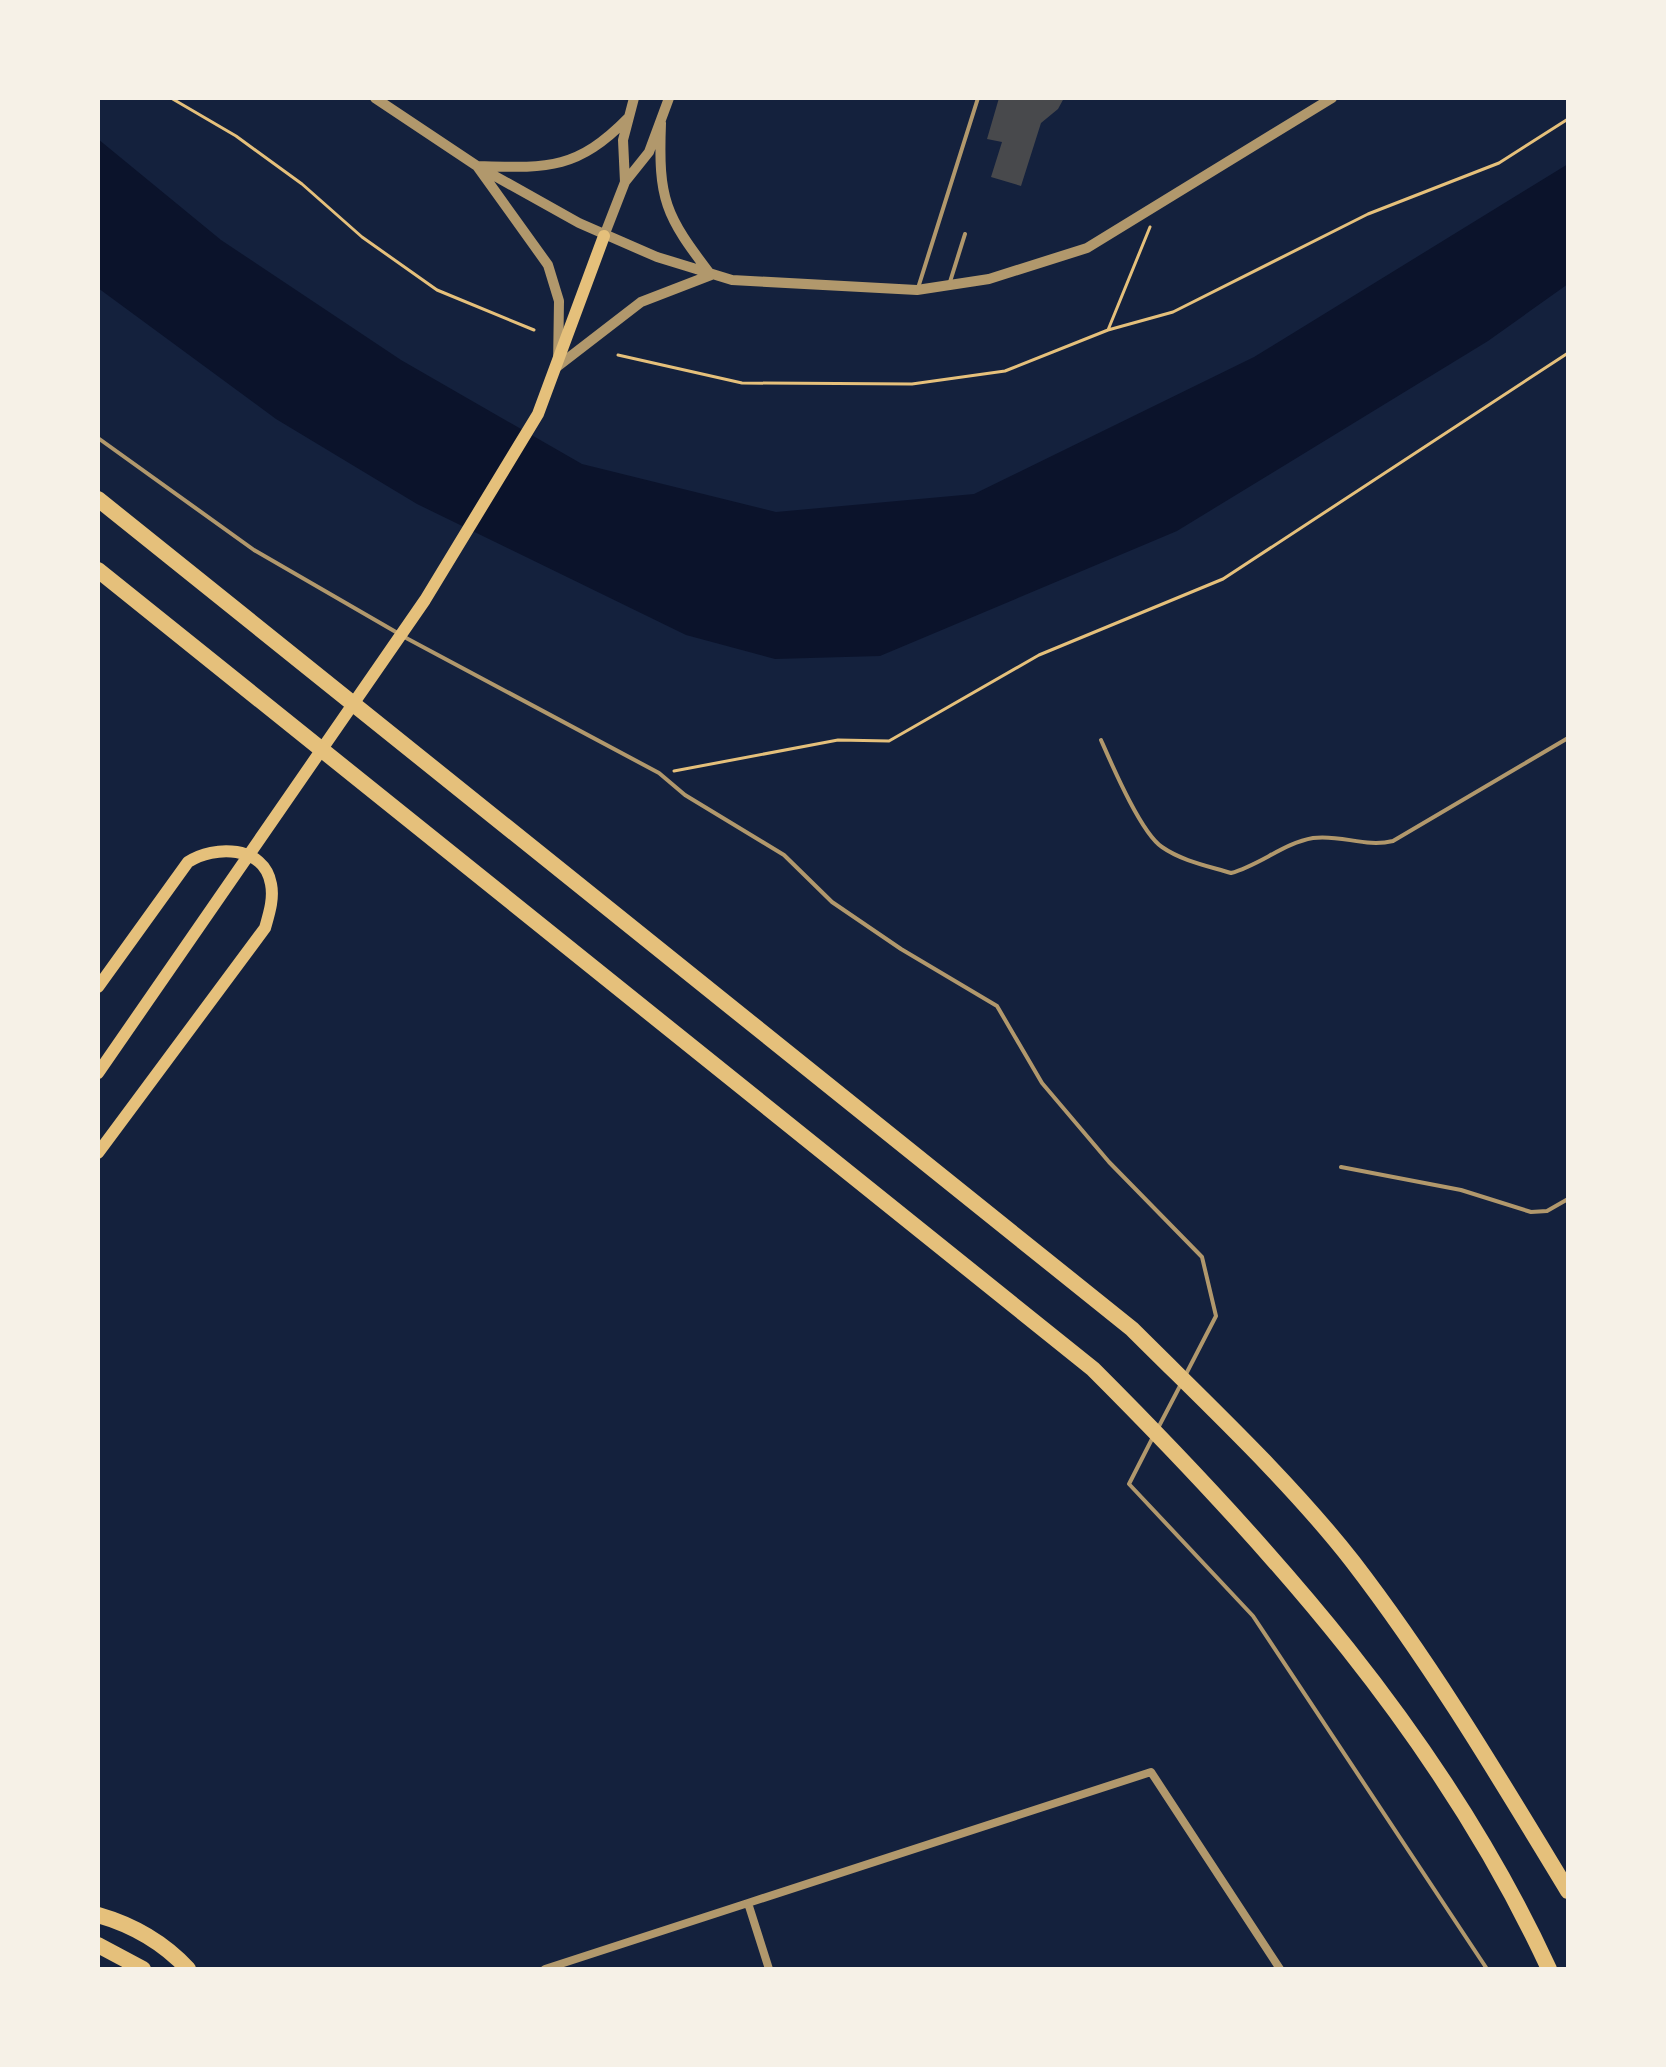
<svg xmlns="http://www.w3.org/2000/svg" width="1666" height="2067" viewBox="0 0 1666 2067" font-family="Ubuntu,sans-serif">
<rect width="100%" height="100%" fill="#14213d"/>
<path fill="#0b132b" d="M 98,139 L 221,240 L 401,360 L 582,464 L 776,512 L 974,494 L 1254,357 L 1568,164 L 1568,284 L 1488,341 L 1177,531 L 880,656 L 775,659 L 686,635 L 417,504 L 276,419 L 98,288 Z"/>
<path fill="#48494c" d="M 999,98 L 1064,98 L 1058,109 L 1041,123 L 1021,186 L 991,177 L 1002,142 L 987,139 Z"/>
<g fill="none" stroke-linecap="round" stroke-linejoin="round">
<path stroke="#e5c07b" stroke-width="3" d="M 171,98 L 236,136 L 302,184 L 362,237 L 437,290 L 534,330
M 1108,330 L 1150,227
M 618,355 L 742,383 L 912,384 L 1005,371 L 1108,330 L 1173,312 L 1368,214 L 1499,163 L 1568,119
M 674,771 L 838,740 L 889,741 L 1039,655 L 1223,579 L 1568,353"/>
<path stroke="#b1986c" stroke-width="4" d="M 949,285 L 965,234
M 918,288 L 978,98
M 98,438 L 254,550 L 408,639 L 659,773 L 685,795 L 784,855 L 832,902 L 901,949 L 997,1006 L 1042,1083 L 1109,1162 L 1202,1257 L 1216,1316 L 1185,1376
M 1101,740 C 1112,765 1141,833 1162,847 C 1182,861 1208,866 1231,873 C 1260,865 1284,843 1313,838 C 1341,834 1365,848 1393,841 L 1568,738
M 1341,1167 L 1461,1190 L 1531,1212 L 1547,1211 L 1568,1199
M 1157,1430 L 1181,1384
M 1153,1437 L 1129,1484 L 1253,1616 L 1487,1969"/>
<path stroke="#b1986c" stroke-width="8" d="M 748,1903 L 1151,1772 L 1280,1969
M 545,1969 L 748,1903 L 769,1969"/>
<path stroke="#b1986c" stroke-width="10" d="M 375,98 L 477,166 L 579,223 L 657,257 L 732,280 L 917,290 L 989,279 L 1087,248 L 1332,98
M 628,118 C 576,171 546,168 477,166 L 548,265 L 559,301 L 558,366 L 641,302 L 711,275 C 665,215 658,200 661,123
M 625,182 L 623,140 L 634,98
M 604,236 L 625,182 L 649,152 L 669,98"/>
<path stroke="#e5c07b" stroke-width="12" d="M 98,987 L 188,862 C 214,845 264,845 271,884 C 274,899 269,914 265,928 L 98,1153
M 98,1073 L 425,600 L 538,414 L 604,236"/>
<path stroke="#e5c07b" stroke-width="16" d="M 98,499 L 1132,1329 C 1206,1403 1289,1480 1353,1562 C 1433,1666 1500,1779 1568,1891
M 98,570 L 1093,1369 C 1272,1548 1442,1737 1549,1969
M 98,1915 C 133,1925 163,1942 188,1969
M 98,1945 L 143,1969"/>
</g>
<rect width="1666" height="2067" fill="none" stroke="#f6f1e7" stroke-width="200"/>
</svg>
